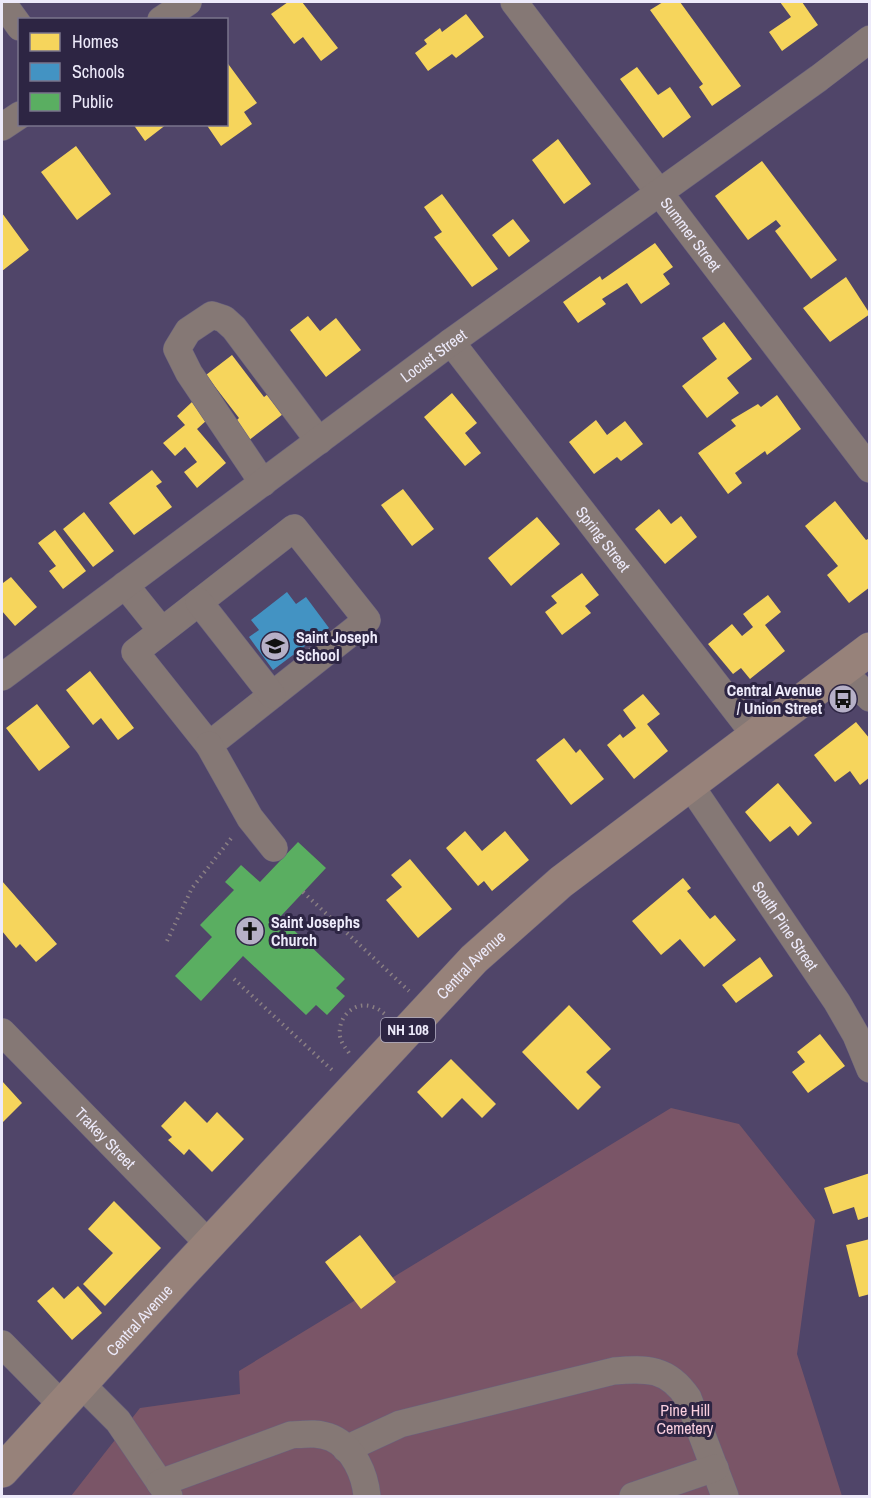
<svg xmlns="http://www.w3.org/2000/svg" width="871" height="1498" viewBox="0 0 871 1498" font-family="'Archivo Narrow',sans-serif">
<rect width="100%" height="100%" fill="#504569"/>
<path fill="#7a5567" d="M 671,1108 L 739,1124 L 815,1220 L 797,1354 L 842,1496 L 71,1496 L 140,1408 L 240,1394 L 239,1371 Z"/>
<path fill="#f6d55c" d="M 288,2 L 302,2 L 338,48 L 321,61 L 303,37 L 294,44 L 271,14 Z
M 663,2 L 680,2 L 741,86 L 712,106 L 699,87 L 703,84 L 650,10 Z
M 780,2 L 802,2 L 818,25 L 782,51 L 769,32 L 791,17 Z
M 466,14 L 484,37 L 456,58 L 452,54 L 428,71 L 415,53 L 427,44 L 424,40 L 440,28 L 442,32 Z
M 226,61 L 257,103 L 244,112 L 252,124 L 221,146 L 206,124 L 226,124 Z
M 637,67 L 658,95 L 670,87 L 691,117 L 663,138 L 620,79 Z
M 133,124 L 167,124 L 145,141 Z
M 558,139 L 591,184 L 564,204 L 532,160 Z
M 76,146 L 111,194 L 77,220 L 41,172 Z
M 762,161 L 837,260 L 811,279 L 775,231 L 781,226 L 776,220 L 748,240 L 715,196 Z
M 442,194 L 498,269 L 472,287 L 434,237 L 442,232 L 424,207 Z
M 2,213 L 29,250 L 2,271 Z
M 513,219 L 530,241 L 509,257 L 492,235 Z
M 655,243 L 673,267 L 663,274 L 670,284 L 641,304 L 627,283 L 602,299 L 606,304 L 578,323 L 563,302 L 600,276 L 602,280 Z
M 846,277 L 870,314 L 830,342 L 803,308 Z
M 308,316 L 320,331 L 336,318 L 361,350 L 326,377 L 290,330 Z
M 724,322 L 752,359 L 727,378 L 739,393 L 707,418 L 682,386 L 717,359 L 702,338 Z
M 232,355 L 264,397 L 268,394 L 283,414 L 248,441 L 234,423 L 239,418 L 206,375 Z
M 452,393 L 477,423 L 465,433 L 481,453 L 465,466 L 424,417 Z
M 777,395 L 801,429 L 767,455 L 765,451 L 735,473 L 742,483 L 728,494 L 698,453 L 736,426 L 731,420 L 758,404 L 761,407 Z
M 192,402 L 207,420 L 197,429 L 226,463 L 197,488 L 184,472 L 197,462 L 185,447 L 175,456 L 163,443 L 185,425 L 177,416 Z
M 596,420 L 607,435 L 625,421 L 643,444 L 621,461 L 617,457 L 594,474 L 569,442 Z
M 152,470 L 162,482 L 156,486 L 172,507 L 134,535 L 109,503 Z
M 403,489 L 434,529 L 412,546 L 381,505 Z
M 835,501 L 866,540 L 870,538 L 870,587 L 849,603 L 827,575 L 838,566 L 805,526 Z
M 659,509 L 671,524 L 681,516 L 697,537 L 665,564 L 635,529 Z
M 84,512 L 114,551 L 93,567 L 63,529 Z
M 537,517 L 560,544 L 511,586 L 488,558 Z
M 55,530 L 86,571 L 63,589 L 49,571 L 56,566 L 38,543 Z
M 582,573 L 599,595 L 585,606 L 591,613 L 562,635 L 545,612 L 557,603 L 551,596 Z
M 11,577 L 37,607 L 15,626 L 2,611 L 2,582 L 3,583 Z
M 768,595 L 781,612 L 765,625 L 785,651 L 750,679 L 741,668 L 733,674 L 708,644 L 732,624 L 742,636 L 753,627 L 743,614 Z
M 90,671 L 134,728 L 118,740 L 101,718 L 93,725 L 66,690 Z
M 643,694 L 660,714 L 647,724 L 668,751 L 634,779 L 607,745 L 620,734 L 623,738 L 636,728 L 623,710 Z
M 37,704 L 70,747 L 39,771 L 6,728 Z
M 856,722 L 870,739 L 870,777 L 860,785 L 850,771 L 835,782 L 814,755 Z
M 564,738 L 576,753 L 580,749 L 604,779 L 571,805 L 536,760 Z
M 778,783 L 812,823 L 798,836 L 790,826 L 770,842 L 745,812 Z
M 465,831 L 482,851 L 505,831 L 529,860 L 492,891 L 484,881 L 478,886 L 446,848 Z
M 410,859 L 452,909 L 418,938 L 386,900 L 402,887 L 391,875 Z
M 683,878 L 691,888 L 687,891 L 710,919 L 715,915 L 736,940 L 704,967 L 680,939 L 661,955 L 632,921 Z
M 2,881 L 57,944 L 36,962 L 20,944 L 16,948 L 2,931 Z
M 760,957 L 773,976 L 736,1003 L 722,985 Z
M 569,1005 L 611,1049 L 586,1072 L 601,1087 L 578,1110 L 522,1052 Z
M 820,1034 L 845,1066 L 808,1093 L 792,1072 L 805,1062 L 797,1052 Z
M 451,1059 L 496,1104 L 482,1118 L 462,1098 L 442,1118 L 417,1092 Z
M 2,1081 L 22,1103 L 2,1123 Z
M 185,1101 L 207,1123 L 217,1112 L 244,1139 L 212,1172 L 189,1149 L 184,1155 L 168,1140 L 172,1137 L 161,1126 Z
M 870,1173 L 870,1216 L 858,1220 L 854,1207 L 833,1214 L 824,1188 Z
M 114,1201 L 161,1248 L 105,1306 L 83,1284 L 113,1253 L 88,1229 Z
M 360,1235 L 396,1282 L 361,1309 L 325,1262 Z
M 870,1239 L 870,1275 L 868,1275 L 870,1294 L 859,1297 L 846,1245 Z
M 78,1286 L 102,1313 L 72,1340 L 37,1301 L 53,1287 L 64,1299 Z"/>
<path fill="#4393c3" d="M 287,592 L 296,604 L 306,597 L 329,628 L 273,670 L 249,637 L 259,630 L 251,620 Z"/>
<path fill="#5aae61" d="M 298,842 L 326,868 L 280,917 L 345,979 L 336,988 L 345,996 L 327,1015 L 316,1005 L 306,1015 L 243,956 L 201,1001 L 175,976 L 212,937 L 200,925 L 234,890 L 225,882 L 241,865 L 260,882 Z"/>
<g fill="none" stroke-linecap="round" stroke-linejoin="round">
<g stroke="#6a627e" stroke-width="28">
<g id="minor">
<path d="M 2,2 L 20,27"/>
<path id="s1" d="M 514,2 L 870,469"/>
<path d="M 161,20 L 188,2"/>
<path d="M 2,127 L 20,115"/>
<path id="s2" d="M 451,342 L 755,735"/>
<path d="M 263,483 L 189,373 L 177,349 L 188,331 L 212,315 L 224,319 L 234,328 L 319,441"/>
<path d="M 125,585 L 162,631 L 294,528 L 367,620 L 209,745 L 135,652 L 162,631"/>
<path d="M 199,602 L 272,695"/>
<path d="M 841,670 L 870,698"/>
<path id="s3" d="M 2,677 L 451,342 L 819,78 L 870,39"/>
<path d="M 209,745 L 250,818 L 274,848"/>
<path id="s4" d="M 690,785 L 837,1002 L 856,1035 L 870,1069"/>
<path id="s5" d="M 2,1032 L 209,1244"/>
<path d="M 2,1344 L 62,1405"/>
<path d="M 81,1384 L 118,1421 L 169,1496"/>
<path d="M 346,1449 L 400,1424 L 614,1371 C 647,1368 668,1368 688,1398 L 725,1496"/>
<path d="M 160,1483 L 291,1435 C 305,1434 319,1432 332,1438 C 354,1448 365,1475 367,1496"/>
<path d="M 633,1496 L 715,1468"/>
</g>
</g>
<g stroke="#6a627e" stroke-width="34">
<g id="major">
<path id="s6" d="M 2,1471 L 182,1273 L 474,959 L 561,882 L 870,649"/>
</g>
</g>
<path stroke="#8a7f83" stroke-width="4" stroke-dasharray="1.5 4.5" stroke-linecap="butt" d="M 303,892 L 409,991
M 167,941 L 192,888 L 233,836
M 234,979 L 332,1070
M 349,1053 C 345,1047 341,1043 340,1036 C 337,1017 355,1000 373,1007 C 378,1008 382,1012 386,1015"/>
<use href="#minor" stroke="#857875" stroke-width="27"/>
<use href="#major" stroke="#97827a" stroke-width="33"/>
</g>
<defs>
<g id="school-disc" transform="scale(1.5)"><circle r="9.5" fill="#b6b0c7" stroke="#2d2543"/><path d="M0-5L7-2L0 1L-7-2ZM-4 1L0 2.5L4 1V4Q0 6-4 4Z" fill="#111"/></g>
<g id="bus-disc" transform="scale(1.5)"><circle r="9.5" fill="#b6b0c7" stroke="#2d2543"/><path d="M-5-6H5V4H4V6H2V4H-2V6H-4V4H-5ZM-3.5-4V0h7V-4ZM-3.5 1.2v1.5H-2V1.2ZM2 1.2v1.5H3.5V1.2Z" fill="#111"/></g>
<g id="church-disc" transform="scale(1.5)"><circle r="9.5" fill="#b6b0c7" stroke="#2d2543"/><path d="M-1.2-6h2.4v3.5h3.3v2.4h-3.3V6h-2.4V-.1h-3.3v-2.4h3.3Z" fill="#111"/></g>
</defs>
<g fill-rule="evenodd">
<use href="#school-disc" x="275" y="646"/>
<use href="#bus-disc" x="843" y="699"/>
<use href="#church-disc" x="250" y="931"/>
</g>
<g text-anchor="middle" stroke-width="6" stroke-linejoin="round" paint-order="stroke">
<rect fill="#2d2543" stroke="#b3afc3" stroke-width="1.5" x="381" y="1018" width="54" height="24" rx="4.5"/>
<g font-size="15" font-weight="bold" fill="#edeafa">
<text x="408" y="1035">NH 108</text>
</g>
<g font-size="16" fill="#edeafa" stroke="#2d2543">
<text dy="6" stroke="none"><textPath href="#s1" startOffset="292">Summer Street</textPath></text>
<text dy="6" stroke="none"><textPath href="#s3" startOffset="538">Locust Street</textPath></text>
<text dy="6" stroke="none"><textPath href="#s2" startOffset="249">Spring Street</textPath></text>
<text dy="6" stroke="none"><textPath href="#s4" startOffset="170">South Pine Street</textPath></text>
<text dy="6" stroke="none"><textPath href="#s6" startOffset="690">Central Avenue</textPath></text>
<text dy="6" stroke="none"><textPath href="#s5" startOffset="148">Trakey Street</textPath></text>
<text dy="6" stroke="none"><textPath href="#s6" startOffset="204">Central Avenue</textPath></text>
</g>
<g font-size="16" font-weight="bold" fill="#edeafa" stroke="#2d2543" text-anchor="start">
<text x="296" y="643">Saint Joseph<tspan x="296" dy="18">School</tspan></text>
<text x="822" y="696" text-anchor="end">Central Avenue<tspan x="822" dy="18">/ Union Street</tspan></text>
<text x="271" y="928">Saint Josephs<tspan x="271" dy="18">Church</tspan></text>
</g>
<g font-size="16" fill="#facfdf" stroke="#2d2543">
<text x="685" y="1416">Pine Hill<tspan x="685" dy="18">Cemetery</tspan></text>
</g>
</g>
<rect width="871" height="1498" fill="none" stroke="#edeafa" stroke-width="6"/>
<rect x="18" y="18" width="210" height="108" fill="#2d2543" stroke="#7a748c" stroke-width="1.5"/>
<rect x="30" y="33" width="30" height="18" fill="#f6d55c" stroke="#7a748c" stroke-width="1.5"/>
<text x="72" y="48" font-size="18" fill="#edeafa">Homes</text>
<rect x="30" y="63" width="30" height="18" fill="#4393c3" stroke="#7a748c" stroke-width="1.5"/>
<text x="72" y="78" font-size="18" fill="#edeafa">Schools</text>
<rect x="30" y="93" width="30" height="18" fill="#5aae61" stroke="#7a748c" stroke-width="1.5"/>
<text x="72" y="108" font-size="18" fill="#edeafa">Public</text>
</svg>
